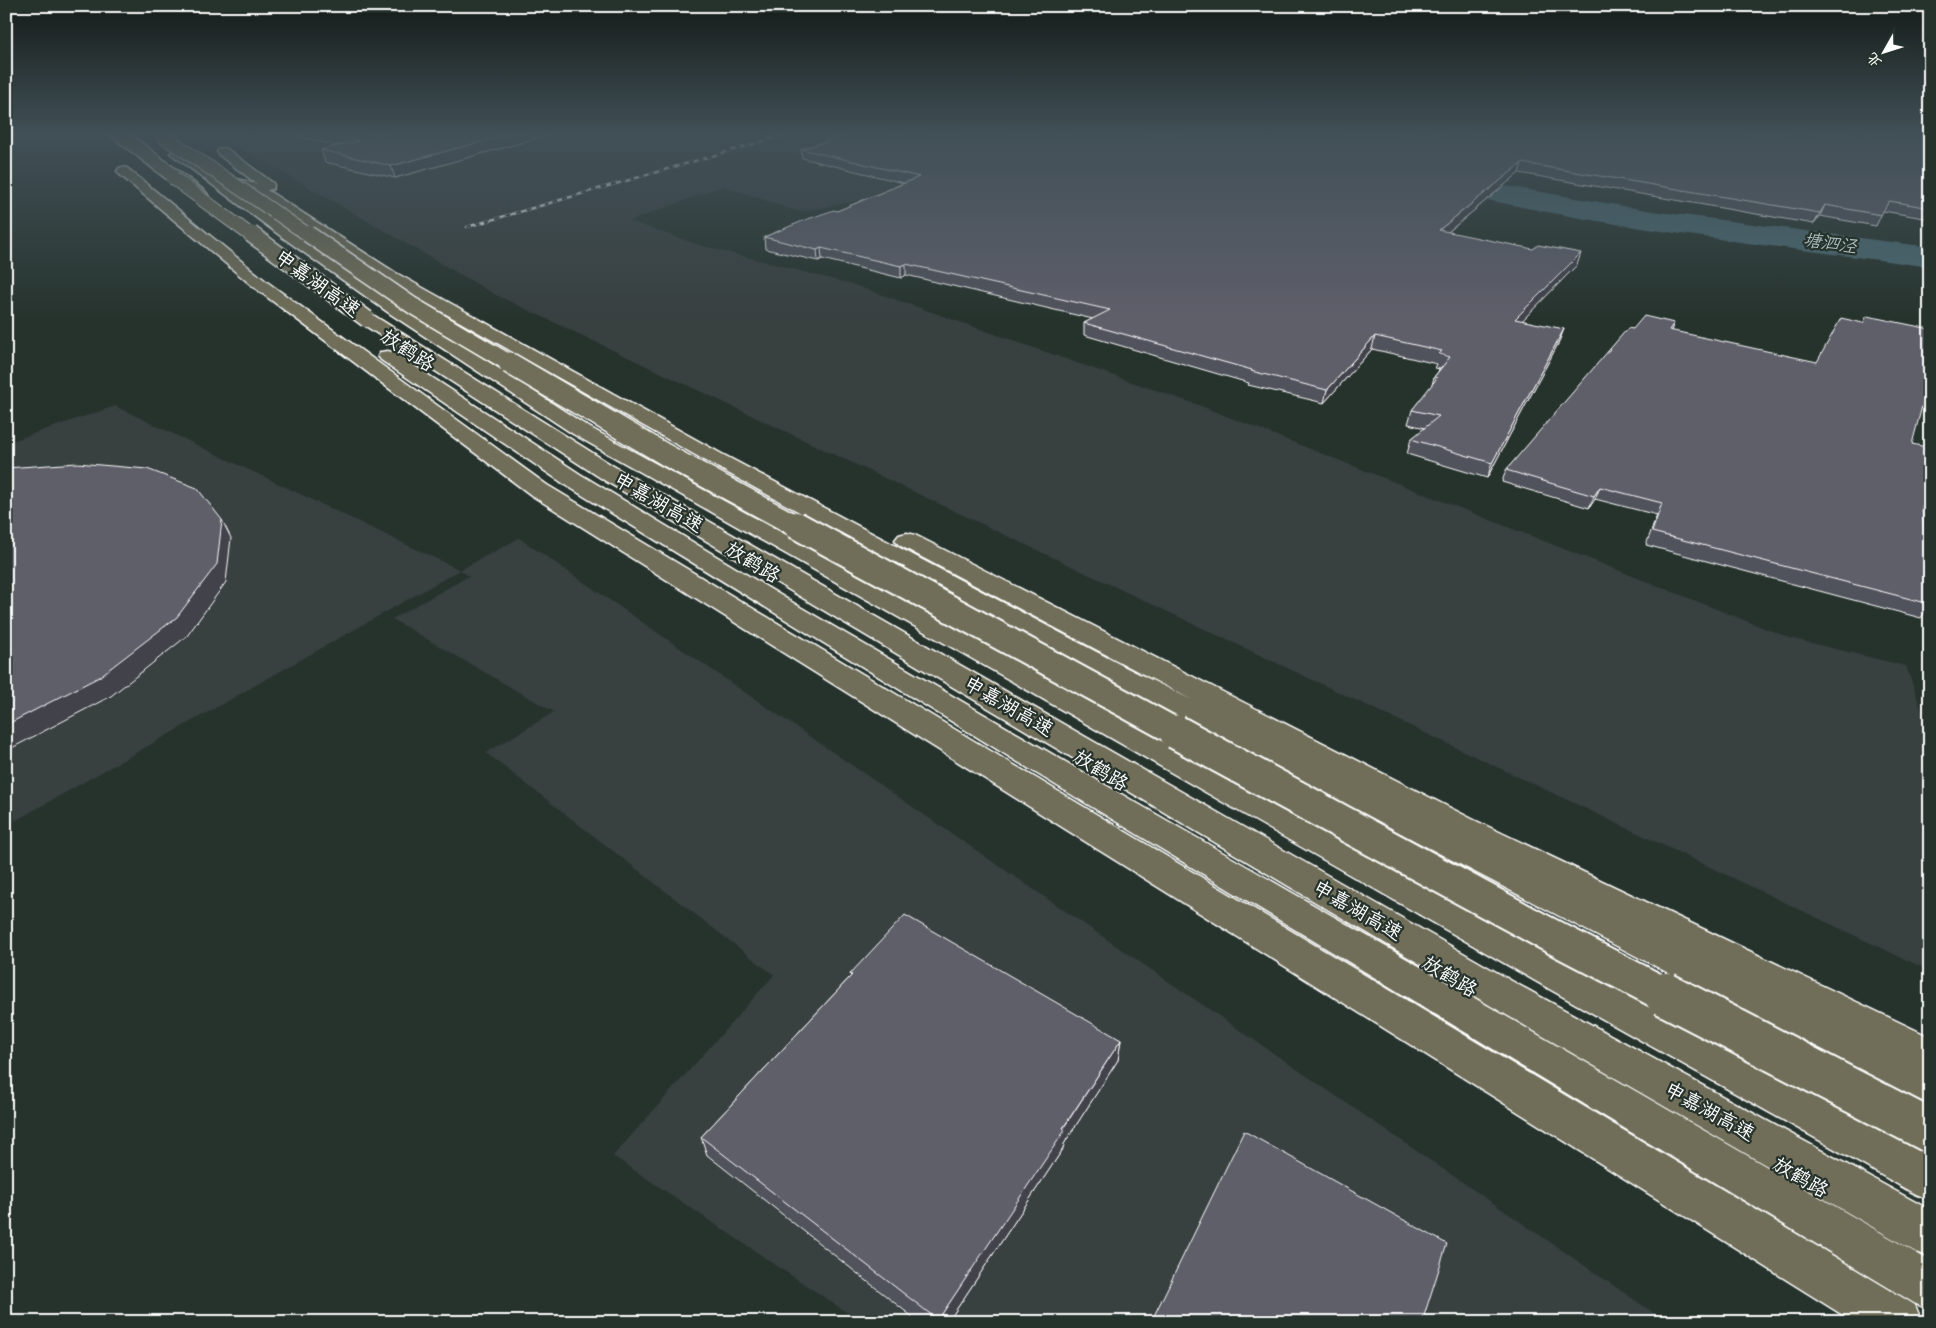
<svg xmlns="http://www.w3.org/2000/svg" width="1936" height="1328" viewBox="0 0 1936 1328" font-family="Dekko,'LXGW WenKai TC',sans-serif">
<rect width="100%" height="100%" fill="#26332d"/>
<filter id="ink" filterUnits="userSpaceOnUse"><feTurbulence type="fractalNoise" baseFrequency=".02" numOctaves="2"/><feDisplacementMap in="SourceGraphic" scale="10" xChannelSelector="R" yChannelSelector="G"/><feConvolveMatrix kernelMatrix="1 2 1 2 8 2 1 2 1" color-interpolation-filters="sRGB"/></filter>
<g filter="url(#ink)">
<path fill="#374040" d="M 220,134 L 1082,134 L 941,185 L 799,212 L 723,186 L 630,221 L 696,244 L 854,285 L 1201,406 L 1790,638 L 1906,666 L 1930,734 L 1930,971 L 496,295 L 263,161 L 252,157 Z
M 115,406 L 460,570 L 519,538 L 1667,1322 L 861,1322 L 613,1156 L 774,975 L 486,753 L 554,712 L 392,619 L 469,576 L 460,570 L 6,826 L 6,443 Z"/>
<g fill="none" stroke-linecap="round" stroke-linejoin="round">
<path fill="#4b6971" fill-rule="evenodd" d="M 1280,134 L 1319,134 L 1460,177 L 1506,186 L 1652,211 L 1930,247 L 1930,267 C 1771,245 1608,229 1453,192 C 1395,178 1339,157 1283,139 Z"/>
<g stroke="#fff" stroke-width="3">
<path id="primary" d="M 117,134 L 130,134 L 206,192 L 208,195 L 206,198 L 196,198 Z
M 223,148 L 227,149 L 273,183 L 274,186 L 273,189 L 267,190 L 396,273 L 720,453 L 1125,667 L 1192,700 L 899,545 L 895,540 L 899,535 L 907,533 L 915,535 L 1472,819 L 1930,1037 L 1930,1108 L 1916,1102 L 1105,679 L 706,461 L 384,279 L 249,190 L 228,184 L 401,305 L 587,426 L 1577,968 L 1930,1156 L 1930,1200 L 1915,1194 L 1551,990 L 1001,675 L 573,434 L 389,313 L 282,237 L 170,153 L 176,149 L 180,150 L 223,181 L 229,177 L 257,184 L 219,155 L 217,152 L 219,149 Z
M 123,167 L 127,168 L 267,282 L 547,485 L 1915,1305 L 1922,1322 L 1854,1322 L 531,495 L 255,288 L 119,174 L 117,171 L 119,168 Z
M 387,351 L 393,352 L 580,474 L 800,607 L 1076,768 L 1930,1261 L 1930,1310 L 1914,1303 L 1054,784 L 564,484 L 381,360 L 378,356 L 381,352 Z"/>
</g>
<g stroke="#fff" stroke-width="3">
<path id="highway" d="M 109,134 L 122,134 L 179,178 L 177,181 L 169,181 Z
M 367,314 L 373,315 L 623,472 L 1517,984 L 1930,1210 L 1930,1257 L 1914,1251 L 1491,1006 L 607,482 L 361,323 L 358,319 L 361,315 Z"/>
</g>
<use href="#primary" fill="#706e59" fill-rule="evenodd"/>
<use href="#highway" fill="#706e59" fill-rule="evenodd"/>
<g stroke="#fff" stroke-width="2.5">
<path id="rail" d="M 467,227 L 788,134"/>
</g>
<use href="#rail" stroke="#26332d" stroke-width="2" stroke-dasharray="5" stroke-linecap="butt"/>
<g stroke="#fff" stroke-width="15" stroke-linecap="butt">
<path id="highway-bridge-far5" d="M 160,134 L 310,236
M 173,178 L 252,236"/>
</g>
<g stroke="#fff" stroke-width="19" stroke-linecap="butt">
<path id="highway-bridge-far4" d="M 251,234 L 367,319
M 308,234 L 413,306 L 511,364"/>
</g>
<g stroke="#fff" stroke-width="24" stroke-linecap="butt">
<path id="highway-bridge-far3" d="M 509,363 L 666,455 L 798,527"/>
</g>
<g stroke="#fff" stroke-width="30" stroke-linecap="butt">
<path id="highway-bridge-far2" d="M 796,525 L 1178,733"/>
</g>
<g stroke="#fff" stroke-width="37" stroke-linecap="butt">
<path id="highway-bridge-far1" d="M 1176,732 L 1542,931 L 1667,996"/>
</g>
<g stroke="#fff" stroke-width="46" stroke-linecap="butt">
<path id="highway-bridge" d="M 1665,994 L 1930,1131"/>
</g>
<use href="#highway-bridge-far5" stroke="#706e59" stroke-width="13"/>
<use href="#highway-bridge-far4" stroke="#706e59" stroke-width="16"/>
<use href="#highway-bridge-far3" stroke="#706e59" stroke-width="21"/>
<use href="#highway-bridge-far2" stroke="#706e59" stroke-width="26"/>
<use href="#highway-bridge-far1" stroke="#706e59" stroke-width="33"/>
<use href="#highway-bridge" stroke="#706e59" stroke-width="42"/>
</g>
<path fill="#51525c" stroke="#fff" d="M 300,134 L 552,134 L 395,178 L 325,162 L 321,150 L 338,146 L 301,137 Z
M 826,134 L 1930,134 L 1928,183 L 1930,183 L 1930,219 L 1883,211 L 1876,226 L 1820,216 L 1814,224 L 1519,173 L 1448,232 L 1577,265 L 1522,320 L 1559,342 L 1487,478 L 1407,454 L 1411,439 L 1425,428 L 1408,424 L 1412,410 L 1432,385 L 1434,377 L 1440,369 L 1435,368 L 1437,364 L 1372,349 L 1324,403 L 1248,385 L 1249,383 L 1084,335 L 1084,323 L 1093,319 L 906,275 L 901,278 L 822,259 L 818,261 L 765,249 L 764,237 L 837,211 L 904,183 L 802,158 L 801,149 L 827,141 Z
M 1674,323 L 1671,331 L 1912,444 L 1929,508 L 1923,518 L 1930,605 L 1921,618 L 1646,545 L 1657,515 L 1595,499 L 1589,508 L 1502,482 L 1506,470 L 1633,329 Z
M 850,974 L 1121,1040 L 1118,1060 L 1064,1144 L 1063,1149 L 948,1322 L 919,1322 L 707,1155 L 701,1137 L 851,976 Z"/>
<path fill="#42424b" stroke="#fff" d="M 510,134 L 552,134 L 395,178 L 391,166 Z
M 1522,163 L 1519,173 L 1436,242 L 1439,230 Z
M 1825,205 L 1820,216 L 1814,224 L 1820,213 Z
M 821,248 L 822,259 L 818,261 L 817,250 Z
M 1581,253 L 1577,265 L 1511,332 L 1515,319 Z
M 906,264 L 906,275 L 901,278 L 901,266 Z
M 1564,329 L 1559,342 L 1487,478 L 1492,463 Z
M 1375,336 L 1372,349 L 1324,403 L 1327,390 Z
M 1600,487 L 1595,499 L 1589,508 L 1594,496 Z
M 222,520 L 231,538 L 226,582 L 187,636 L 111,696 L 6,751 L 6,725 Z
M 1121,1040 L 1118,1060 L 1064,1144 L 1063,1149 L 948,1322 L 938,1322 L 938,1320 Z"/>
<path fill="#5e5f6b" stroke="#fff" d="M 330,134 L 510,134 L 391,166 L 321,150 L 358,141 Z
M 833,134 L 1930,134 L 1930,178 L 1928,183 L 1930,183 L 1930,208 L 1889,201 L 1881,215 L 1825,205 L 1820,213 L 1522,163 L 1439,230 L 1533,249 L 1538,245 L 1581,253 L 1515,319 L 1564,329 L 1492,463 L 1411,439 L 1439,416 L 1412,410 L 1437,378 L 1434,377 L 1450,357 L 1439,354 L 1442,351 L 1375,336 L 1327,390 L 1251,371 L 1252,370 L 1084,323 L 1110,310 L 906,264 L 901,266 L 821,248 L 817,250 L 764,237 L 805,220 L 834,210 L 837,211 L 919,177 L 801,149 L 843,136 Z
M 1644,316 L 1674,323 L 1669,330 L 1817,362 L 1841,318 L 1863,323 L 1867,316 L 1930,329 L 1930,376 L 1912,444 L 1926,447 L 1929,508 L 1922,506 L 1930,604 L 1652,532 L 1662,503 L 1600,487 L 1594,496 L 1506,470 L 1628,328 L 1633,329 Z
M 77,463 L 147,469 L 197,488 L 222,520 L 217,564 L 177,617 L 99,677 L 6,725 L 6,468 Z
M 905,915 L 1121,1040 L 1063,1128 L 1065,1130 L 938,1320 L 701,1137 L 852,975 L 850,974 Z
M 1244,1131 L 1447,1244 L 1422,1322 L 1151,1322 Z"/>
</g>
<linearGradient id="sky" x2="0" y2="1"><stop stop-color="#151c19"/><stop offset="0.42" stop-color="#415057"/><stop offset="1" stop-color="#415057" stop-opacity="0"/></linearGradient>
<rect width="1936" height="320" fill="url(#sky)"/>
<g text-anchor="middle" stroke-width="4.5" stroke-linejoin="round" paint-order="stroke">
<g font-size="18" font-style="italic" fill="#aebcbf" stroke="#26332d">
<text transform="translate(1830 243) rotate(8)" y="6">塘泗泾</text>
</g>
<g font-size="20" fill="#fff" stroke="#26332d">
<text transform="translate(318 283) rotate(36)" y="7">申嘉湖高速</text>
<text transform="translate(408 350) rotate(33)" y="7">放鹤路</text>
<text transform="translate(659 502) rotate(30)" y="7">申嘉湖高速</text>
<text transform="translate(753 562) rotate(31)" y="7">放鹤路</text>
<text transform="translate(1009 706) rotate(30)" y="7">申嘉湖高速</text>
<text transform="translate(1101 770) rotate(31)" y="7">放鹤路</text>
<text transform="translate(1358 910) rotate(30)" y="7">申嘉湖高速</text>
<text transform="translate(1450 976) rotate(31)" y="7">放鹤路</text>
<text transform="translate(1710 1111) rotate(29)" y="7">申嘉湖高速</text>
<text transform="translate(1801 1177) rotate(30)" y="7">放鹤路</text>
</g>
</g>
<rect width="1936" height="1328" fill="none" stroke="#26332d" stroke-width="25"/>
<rect x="12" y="12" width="1911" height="1303" fill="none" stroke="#fff" stroke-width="2" filter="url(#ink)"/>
<g transform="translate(1884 52) rotate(231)" stroke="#26332d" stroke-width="4" paint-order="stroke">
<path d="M0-4L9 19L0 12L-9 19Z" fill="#ffffff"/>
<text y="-8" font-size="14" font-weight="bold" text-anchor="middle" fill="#ffffff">北</text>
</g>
</svg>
